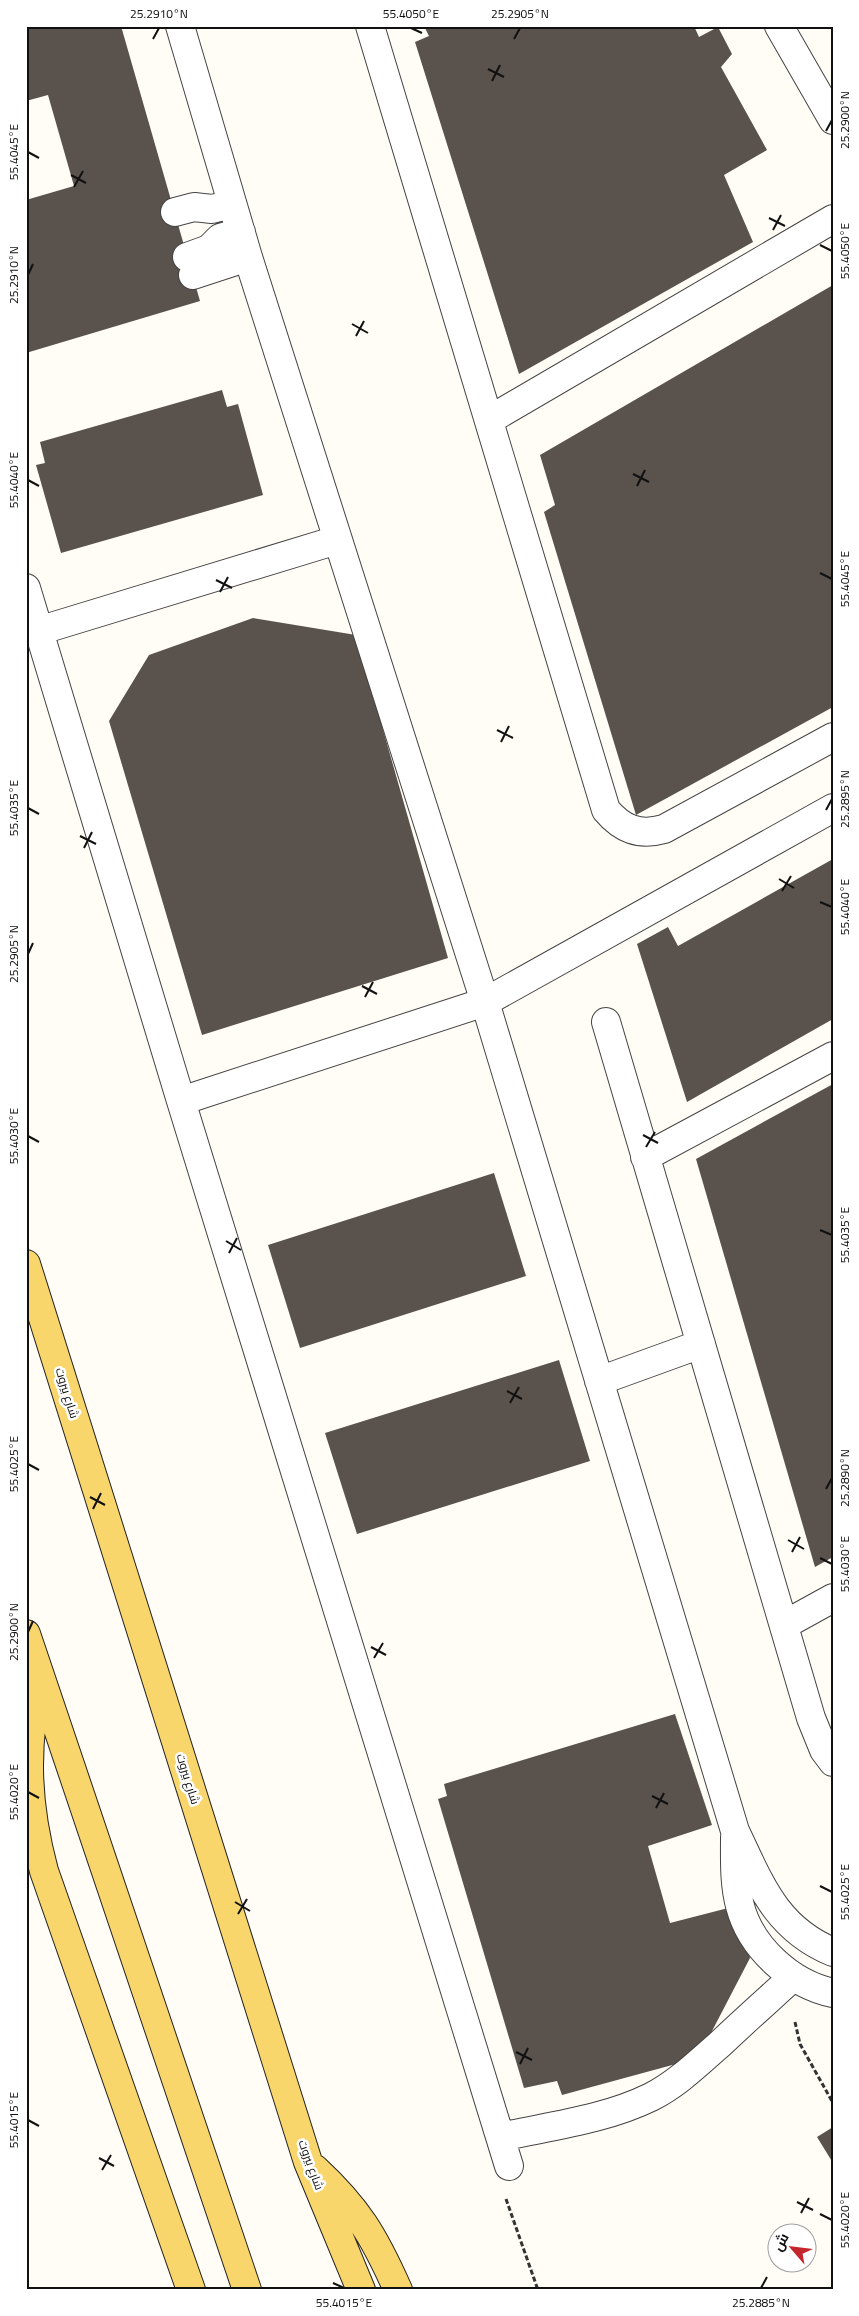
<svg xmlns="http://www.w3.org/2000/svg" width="859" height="2316" viewBox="0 0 859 2316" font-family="Georgia,Cairo,serif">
<rect width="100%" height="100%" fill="#fffdf5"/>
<path fill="#5a524d" d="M 26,26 L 121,26 L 200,301 L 26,353 L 26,200 L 74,186 L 48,95 L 26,101 Z
M 424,26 L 694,26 L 699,37 L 718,27 L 732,54 L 721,67 L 767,150 L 724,175 L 753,242 L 519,374 L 415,42 L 429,36 Z
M 833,285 L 833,707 L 636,815 L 544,512 L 555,505 L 540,455 Z
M 222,390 L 227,407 L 238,404 L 263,495 L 61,553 L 36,465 L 45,463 L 40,442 Z
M 253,618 L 356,635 L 448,958 L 202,1035 L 109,721 L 149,655 Z
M 833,859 L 833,1019 L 687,1102 L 637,944 L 668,927 L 678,946 Z
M 833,1084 L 833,1557 L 815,1567 L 696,1159 Z
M 494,1173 L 526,1276 L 300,1348 L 268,1245 Z
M 559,1360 L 590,1461 L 357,1534 L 325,1433 Z
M 675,1714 L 712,1825 L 648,1846 L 670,1923 L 736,1906 L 750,1958 L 698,2058 L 562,2095 L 557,2081 L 524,2088 L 438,1799 L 447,1796 L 444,1784 Z
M 833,2127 L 833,2163 L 817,2137 Z"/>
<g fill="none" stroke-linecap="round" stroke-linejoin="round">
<g stroke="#444" stroke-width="30">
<path id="minor" d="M 180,26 L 248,257 L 485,1002 L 735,1831 C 760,1883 775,1928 833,1952
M 370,26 L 606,810 C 622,829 639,836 664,829 L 833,737
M 779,26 L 833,120
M 175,212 L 194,207 L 212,209 L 232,204
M 187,257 L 209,249 L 220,238 L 241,232
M 193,275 L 248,257
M 489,420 L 833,219
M 26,588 L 181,1101 L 509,2166
M 38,631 L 337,540
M 606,1022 L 811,1718 L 824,1750 L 833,1762
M 181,1101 L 485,1002 L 833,808
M 645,1157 L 833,1056
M 599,1381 L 701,1344
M 784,1625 L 833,1598
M 735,1837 C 735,1861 734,1883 740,1906 C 751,1948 791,1984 833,1993
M 500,2137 C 550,2126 604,2120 651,2097 C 677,2084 698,2063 720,2044 C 744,2021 769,1999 793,1977"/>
</g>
<g stroke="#222" stroke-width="30">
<path id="major" d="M 26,1264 L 308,2162 L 361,2290
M 26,1634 L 247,2290
M 39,1678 C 24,1747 26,1804 44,1871 L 191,2290
M 315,2169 C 358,2209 374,2236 398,2290"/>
</g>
<path stroke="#333" stroke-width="3" stroke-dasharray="5 2.5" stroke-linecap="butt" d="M 795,2022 L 800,2044 L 833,2103
M 506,2199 L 538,2290"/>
<use href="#minor" stroke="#fff" stroke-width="28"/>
<use href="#major" stroke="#f9d66b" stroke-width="28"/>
</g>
<path fill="none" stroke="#111" stroke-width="2" d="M 411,28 L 422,33M 153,39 L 159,28M 514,39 L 520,28M 488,69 L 504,77M 492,81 L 500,65M 826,131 L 832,120M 28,152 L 39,158M 71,175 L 86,183M 74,187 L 83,171M 769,218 L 785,226M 773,230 L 781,215M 820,245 L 832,251M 28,275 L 33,264M 352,324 L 368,333M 356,336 L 364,321M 633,474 L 649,482M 28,480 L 39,486M 637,486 L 645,470M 820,573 L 832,579M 216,580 L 232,588M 220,592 L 228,577M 497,730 L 513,738M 501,742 L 509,726M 28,808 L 39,814M 826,810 L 832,799M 80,836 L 96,844M 84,848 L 92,832M 779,879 L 794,888M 782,891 L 791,876M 820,902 L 832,907M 28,954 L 33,943M 362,986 L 377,994M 365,997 L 373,982M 643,1135 L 658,1143M 28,1136 L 39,1142M 646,1147 L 655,1132M 820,1230 L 832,1235M 226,1241 L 241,1250M 229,1253 L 237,1238M 507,1391 L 522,1399M 510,1403 L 519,1387M 28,1464 L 39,1470M 826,1489 L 832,1478M 90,1497 L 105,1505M 93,1509 L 101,1493M 788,1540 L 804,1549M 792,1552 L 800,1537M 820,1558 L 832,1564M 28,1632 L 33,1621M 371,1647 L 386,1655M 374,1658 L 383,1643M 28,1792 L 39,1798M 652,1796 L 668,1804M 656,1808 L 664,1793M 820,1886 L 832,1892M 235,1902 L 250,1911M 238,1914 L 247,1899M 516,2052 L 532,2060M 520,2064 L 528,2048M 28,2120 L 39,2126M 99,2158 L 114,2166M 102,2170 L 111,2155M 797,2202 L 813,2210M 801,2213 L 809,2198M 820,2214 L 832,2220M 333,2283 L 344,2288M 761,2288 L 767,2277"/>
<g text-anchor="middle" stroke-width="5" stroke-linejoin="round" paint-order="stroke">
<g font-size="12" fill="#111" stroke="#fff">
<text transform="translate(67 1393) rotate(73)" y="4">شارع بيروت</text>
<text transform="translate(188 1779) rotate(73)" y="4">شارع بيروت</text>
<text transform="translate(311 2165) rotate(70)" y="4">شارع بيروت</text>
</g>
</g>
<rect width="859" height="2316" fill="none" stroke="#ffffff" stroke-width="55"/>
<g transform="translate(792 2248) rotate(298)"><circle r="24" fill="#ffffff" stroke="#a0a0a0"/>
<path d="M0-4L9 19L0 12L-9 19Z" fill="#c4262e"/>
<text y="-8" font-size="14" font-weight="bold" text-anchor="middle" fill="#111111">ش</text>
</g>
<rect x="28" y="28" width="804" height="2260" fill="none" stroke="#111" stroke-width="2"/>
<g font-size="12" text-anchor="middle" fill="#111">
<text x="159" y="18">25.2910°N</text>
<text x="411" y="18">55.4050°E</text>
<text x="520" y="18">25.2905°N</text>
<text transform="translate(845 120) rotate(-90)" y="4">25.2900°N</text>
<text transform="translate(14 152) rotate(-90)" y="4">55.4045°E</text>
<text transform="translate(845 251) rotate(-90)" y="4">55.4050°E</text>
<text transform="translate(14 275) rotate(-90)" y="4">25.2910°N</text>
<text transform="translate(14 480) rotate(-90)" y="4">55.4040°E</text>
<text transform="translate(845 579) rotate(-90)" y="4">55.4045°E</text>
<text transform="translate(845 799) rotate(-90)" y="4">25.2895°N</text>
<text transform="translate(14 808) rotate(-90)" y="4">55.4035°E</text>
<text transform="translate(845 907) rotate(-90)" y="4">55.4040°E</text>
<text transform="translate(14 954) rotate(-90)" y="4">25.2905°N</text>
<text transform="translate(14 1136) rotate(-90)" y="4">55.4030°E</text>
<text transform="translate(845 1235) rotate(-90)" y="4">55.4035°E</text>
<text transform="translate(14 1464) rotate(-90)" y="4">55.4025°E</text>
<text transform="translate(845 1478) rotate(-90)" y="4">25.2890°N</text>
<text transform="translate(845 1564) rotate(-90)" y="4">55.4030°E</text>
<text transform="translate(14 1632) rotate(-90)" y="4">25.2900°N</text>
<text transform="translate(14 1792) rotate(-90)" y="4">55.4020°E</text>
<text transform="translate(845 1892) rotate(-90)" y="4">55.4025°E</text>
<text transform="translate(14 2120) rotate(-90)" y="4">55.4015°E</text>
<text transform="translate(845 2220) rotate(-90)" y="4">55.4020°E</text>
<text x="344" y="2307">55.4015°E</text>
<text x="761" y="2307">25.2885°N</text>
</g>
</svg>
